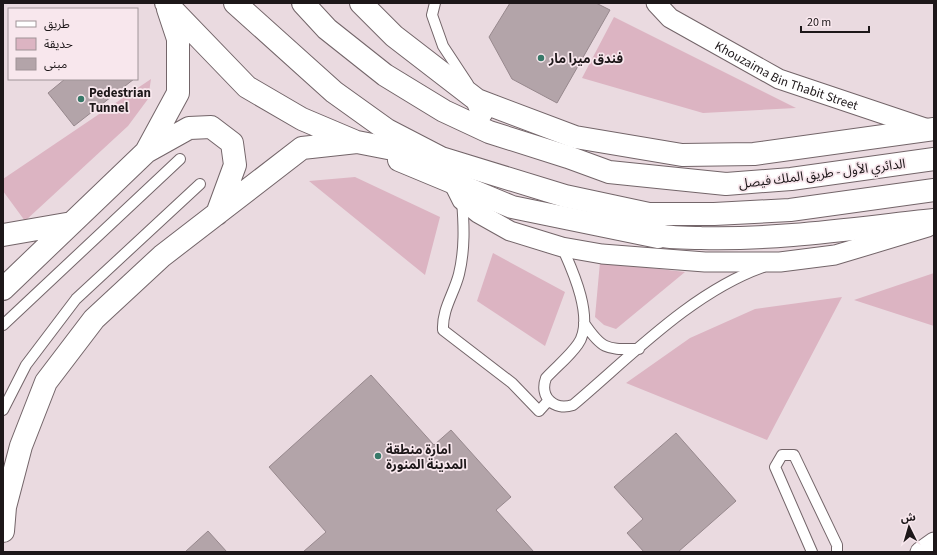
<svg xmlns="http://www.w3.org/2000/svg" width="937" height="555" viewBox="0 0 937 555" font-family="'Source Sans 3','Noto Sans Arabic',sans-serif">
<rect width="100%" height="100%" fill="#eadae0"/>
<path fill="#dcb4c2" d="M 614,17 L 796,108 L 703,113 L 582,78 Z
M 151,79 L 148,99 L 128,126 L 25,221 L 3,191 L 3,179 Z
M 355,177 L 440,217 L 425,275 L 309,181 Z
M 493,253 L 565,292 L 545,346 L 477,301 Z
M 600,262 L 685,272 L 616,329 L 604,325 L 595,317 Z
M 934,273 L 934,326 L 854,300 Z
M 842,297 L 767,440 L 626,383 L 690,338 L 755,309 Z"/>
<path fill="#b3a4a9" stroke="#97888d" d="M 510,3 L 596,3 L 610,10 L 557,103 L 512,79 L 489,37 Z
M 65,79 L 134,79 L 74,126 L 48,93 Z
M 371,375 L 434,445 L 451,430 L 511,497 L 496,510 L 534,552 L 303,552 L 326,532 L 269,467 Z
M 676,433 L 736,501 L 678,552 L 644,552 L 627,533 L 643,519 L 614,487 Z
M 208,531 L 227,552 L 185,552 Z"/>
<g fill="none" stroke-linecap="round" stroke-linejoin="round">
<g stroke="#736569" stroke-width="12">
<path id="lane" d="M 435,3 L 432,15 L 443,46 L 468,84
M 462,200 C 464,225 465,249 459,274 C 454,294 442,309 443,330 L 512,383 L 539,411 L 548,401
M 562,247 C 573,271 595,320 578,344 C 569,357 556,367 546,378 C 539,397 554,411 573,405 C 630,357 692,292 763,267
M 584,323 C 603,351 607,349 639,349
M 3,325 L 180,159
M 3,410 L 26,365 L 76,299 L 200,184
M 812,552 L 775,467 L 782,455 L 794,455 L 837,545 L 837,552"/>
</g>
<g stroke="#736569" stroke-width="21">
<g id="street">
<path id="s1" d="M 656,3 L 670,18 L 779,79 L 928,129"/>
<path d="M 453,182 L 462,200 L 478,213 L 510,231 L 562,247 L 602,254 L 705,262 L 780,262 L 835,255 L 928,227"/>
<path d="M 920,552 L 934,542"/>
</g>
</g>
<g stroke="#736569" stroke-width="24">
<path id="secondary" d="M 166,3 L 247,87 L 302,119 L 354,141
M 361,3 L 394,36 L 477,100 L 482,112
M 477,100 L 575,137 L 682,155 L 754,154 L 934,129
M 146,152 L 178,93 L 178,39 L 168,9
M 399,160 L 512,207 L 658,237
M 645,231 C 664,239 681,237 701,238 C 779,240 857,228 934,220
M 3,235 L 72,223
M 3,289 L 146,152 L 189,128 L 211,127 L 232,143 L 235,165 L 217,214
M 3,531 L 5,507 L 21,446 L 46,382 L 94,319 L 162,256 L 302,148 L 357,142 L 434,157"/>
</g>
<g stroke="#736569" stroke-width="24">
<path id="highway" d="M 235,3 L 334,92 L 387,130 L 441,158 L 565,196 L 649,214 L 714,214 L 790,210 L 934,190
M 303,3 L 327,29 L 385,75 L 444,111 L 489,132 L 568,157 L 609,172 L 726,184 L 791,179 L 934,159
M 441,158 L 453,182"/>
</g>
<use href="#lane" stroke="#fff" stroke-width="10"/>
<use href="#street" stroke="#fff" stroke-width="19"/>
<use href="#secondary" stroke="#fff" stroke-width="22"/>
<use href="#highway" stroke="#fff" stroke-width="22"/>
</g>
<g fill="#387969" stroke="#f8e7ed" stroke-width="1.5">
<circle cx="541" cy="58" r="4"/>
<circle cx="81" cy="99" r="4"/>
<circle cx="378" cy="456" r="4"/>
</g>
<g text-anchor="middle" stroke-width="3.5" stroke-linejoin="round" paint-order="stroke">
<g font-size="13" font-weight="bold" fill="#1d1719" stroke="#f8e7ed" text-anchor="start">
<text x="549" y="63">فندق ميرا مار</text>
<text x="89" y="97">Pedestrian<tspan x="89" dy="15">Tunnel</tspan></text>
<text x="386" y="454">امارة منطقة<tspan x="386" dy="15">المدينة المنورة</tspan></text>
</g>
<g font-size="13" fill="#1d1719" stroke="#f8e7ed">
<text dy="5" stroke="none"><textPath href="#s1" startOffset="151">Khouzaima Bin Thabit Street</textPath></text>
<text transform="translate(822 173) rotate(-7)" y="5">الدائري الأول - طريق الملك فيصل</text>
</g>
</g>
<rect width="937" height="555" fill="none" stroke="#1d1719" stroke-width="8"/>
<rect x="8" y="8" width="130" height="72" fill="#f8e7ed" stroke="#a09498"/>
<rect x="16" y="21" width="20" height="6" fill="#ffffff" stroke="#a09498"/>
<text x="44" y="28" font-size="12" fill="#1d1719">طريق</text>
<rect x="16" y="38" width="20" height="12" fill="#dcb4c2" stroke="#a09498"/>
<text x="44" y="48" font-size="12" fill="#1d1719">حديقة</text>
<rect x="16" y="58" width="20" height="12" fill="#b3a4a9" stroke="#a09498"/>
<text x="44" y="68" font-size="12" fill="#1d1719">مبنى</text>
<g transform="translate(909 527) rotate(355)" stroke="#f8e7ed" stroke-width="3" paint-order="stroke">
<path d="M0-3L7 15L0 10L-7 15Z" fill="#1d1719"/>
<text y="-6" font-size="11" font-weight="bold" text-anchor="middle" fill="#1d1719">ش</text>
</g>
<path d="M801 26v6h68v-6" fill="none" stroke="#1d1719" stroke-width="2"/>
<text x="807" y="26" font-size="12" fill="#1d1719" stroke="#f8e7ed" stroke-width="3" paint-order="stroke">20 m</text>
</svg>
